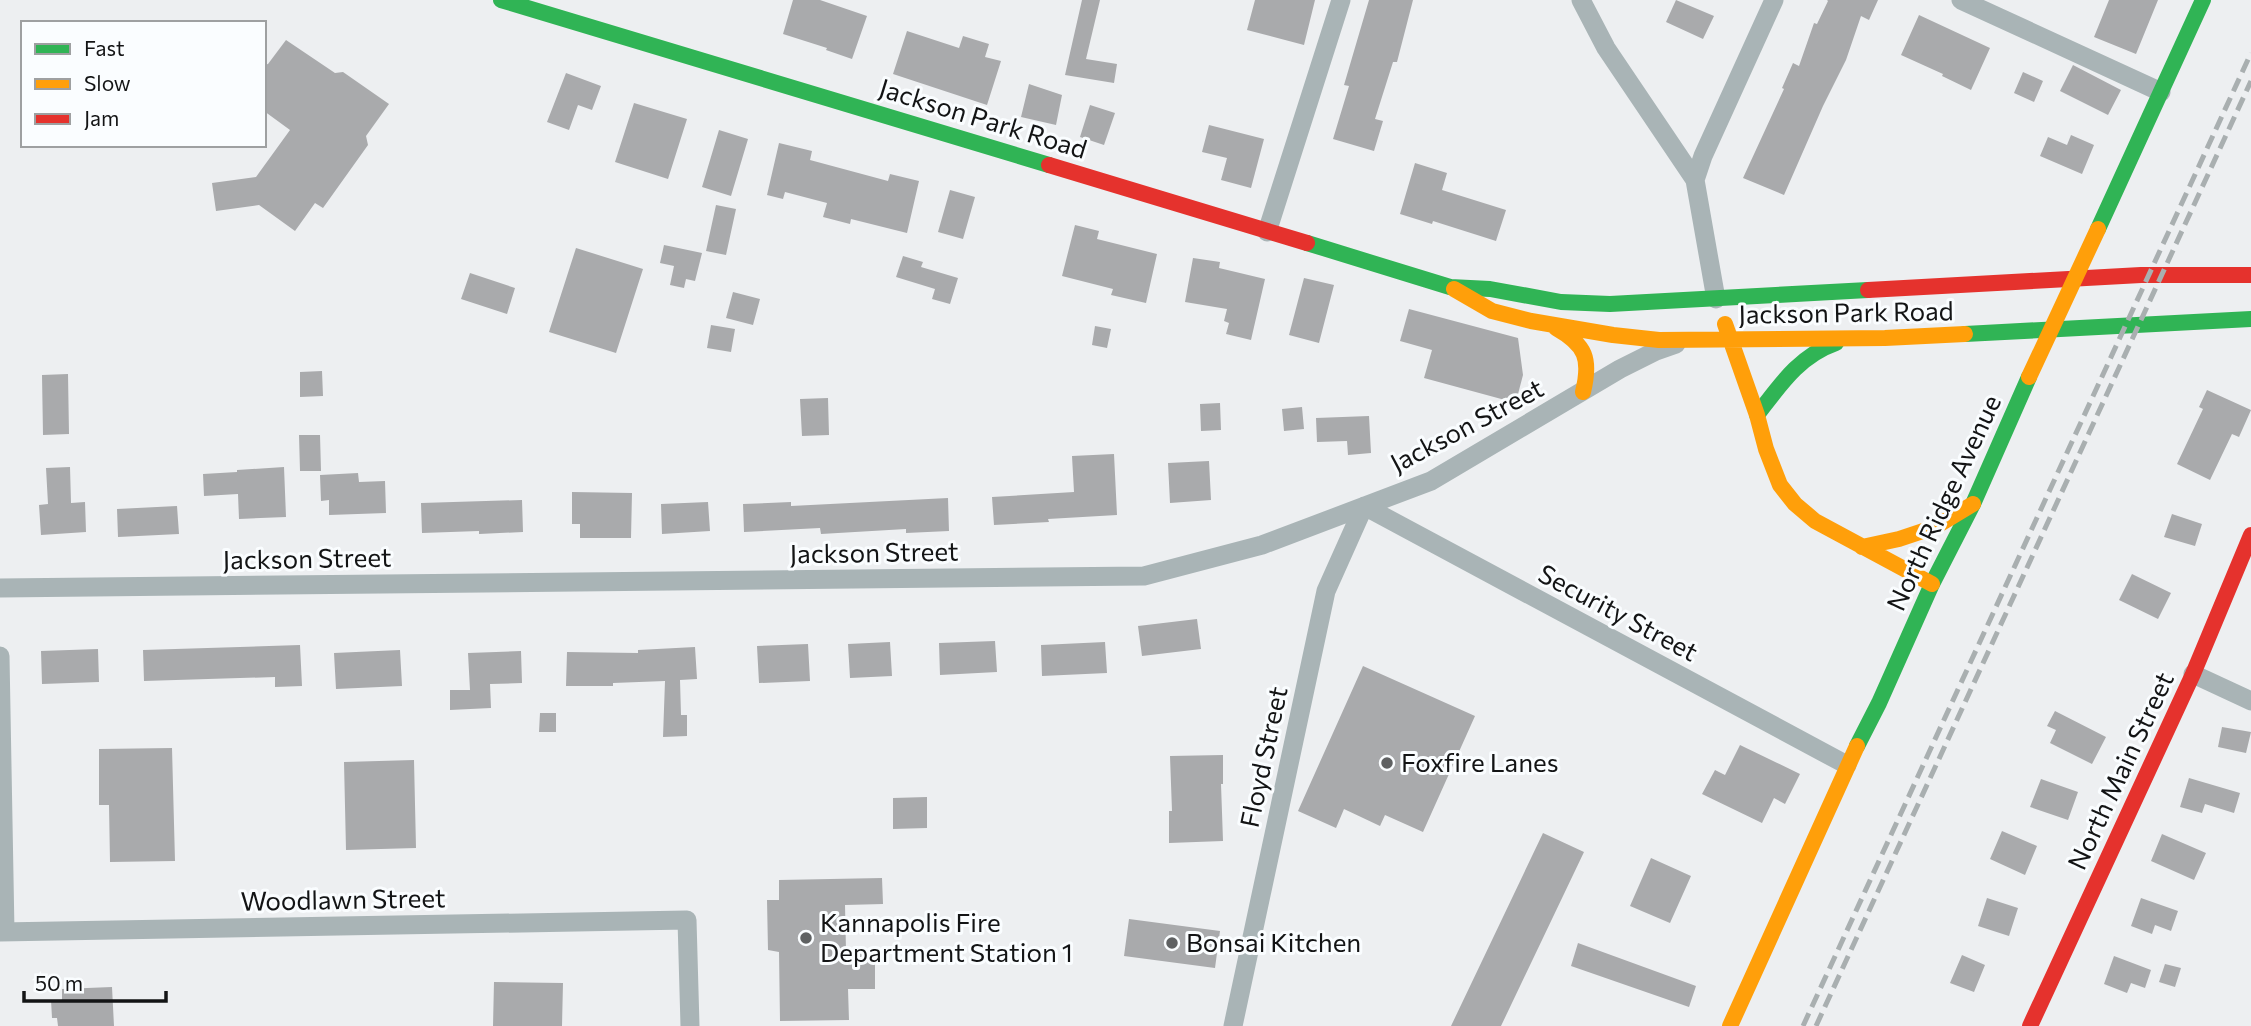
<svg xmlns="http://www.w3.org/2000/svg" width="2251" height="1026" viewBox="0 0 2251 1026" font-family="Commissioner,sans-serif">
<rect width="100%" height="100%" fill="#edeff1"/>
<path fill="#a9aaac" d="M 793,0 L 820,0 L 867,16 L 852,59 L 826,50 L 827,48 L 783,34 Z
M 1082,0 L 1100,0 L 1086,59 L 1117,64 L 1114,83 L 1065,75 Z
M 1255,0 L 1315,0 L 1304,45 L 1247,30 Z
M 1369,0 L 1413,0 L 1397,62 L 1393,62 L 1375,119 L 1383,121 L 1374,151 L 1333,139 L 1349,86 L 1344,85 Z
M 1676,0 L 1714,16 L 1703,39 L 1666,22 Z
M 1827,0 L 1878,0 L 1869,20 L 1861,16 L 1846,60 L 1823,106 L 1784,195 L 1743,178 L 1784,89 L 1782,88 L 1793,63 L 1799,66 L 1814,23 L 1817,24 L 1828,1 Z
M 2109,0 L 2158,0 L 2136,54 L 2094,37 Z
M 1919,15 L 1990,48 L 1971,90 L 1942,76 L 1943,74 L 1901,55 Z
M 907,31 L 959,48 L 963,36 L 989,44 L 985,57 L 1001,61 L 987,105 L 893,74 Z
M 286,40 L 335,73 L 343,72 L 389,104 L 366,136 L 368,145 L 323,208 L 315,203 L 295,231 L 259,205 L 216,211 L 212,183 L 256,177 L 290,130 L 264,111 L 264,65 L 268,64 Z
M 2073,65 L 2121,90 L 2108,115 L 2060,91 Z
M 2023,72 L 2043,81 L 2034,102 L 2014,93 Z
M 566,73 L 601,86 L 592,110 L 578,105 L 569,130 L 547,122 Z
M 1029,84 L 1062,95 L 1056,125 L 1021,117 Z
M 634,103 L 687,119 L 668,179 L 615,162 Z
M 1090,105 L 1115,113 L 1104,145 L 1080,137 Z
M 1209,125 L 1264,139 L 1251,188 L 1221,180 L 1227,158 L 1202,152 Z
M 719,130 L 748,139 L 731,196 L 702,187 Z
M 2071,135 L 2094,145 L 2082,174 L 2040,156 L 2048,137 L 2067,145 Z
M 779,143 L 812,151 L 810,160 L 888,181 L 890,174 L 919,181 L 907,233 L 851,219 L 850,224 L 823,217 L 827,203 L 785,192 L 783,199 L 767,195 Z
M 1415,163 L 1447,173 L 1442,190 L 1506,210 L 1496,241 L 1433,221 L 1432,224 L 1400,214 Z
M 950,190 L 975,197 L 963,239 L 938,232 Z
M 716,205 L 736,209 L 726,255 L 706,251 Z
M 1075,225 L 1099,231 L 1097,239 L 1157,254 L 1146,303 L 1111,295 L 1113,289 L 1062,276 Z
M 664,245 L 702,253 L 695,281 L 686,279 L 684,288 L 670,285 L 674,266 L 660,263 Z
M 576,248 L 643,269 L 616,353 L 549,332 Z
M 903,256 L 923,262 L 921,267 L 958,278 L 950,304 L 932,299 L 935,289 L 896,277 Z
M 1193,258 L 1220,262 L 1219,268 L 1265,279 L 1251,340 L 1226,334 L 1229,323 L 1224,321 L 1227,309 L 1185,302 Z
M 470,273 L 515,288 L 507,314 L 461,299 Z
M 1304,278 L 1334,285 L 1319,343 L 1289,335 Z
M 733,292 L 760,299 L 753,325 L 726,318 Z
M 1409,309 L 1518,338 L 1523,375 L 1518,394 L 1505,400 L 1424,378 L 1432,350 L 1400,341 Z
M 711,325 L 735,329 L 731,352 L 707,348 Z
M 1095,326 L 1111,329 L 1107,348 L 1092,345 Z
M 322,371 L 323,396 L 300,397 L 300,372 Z
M 68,374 L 69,434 L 43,435 L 42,375 Z
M 2207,390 L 2251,410 L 2239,437 L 2232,434 L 2210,480 L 2177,464 L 2203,409 L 2199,407 Z
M 828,398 L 829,435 L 802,436 L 800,399 Z
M 1220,403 L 1221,430 L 1201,431 L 1200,404 Z
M 1302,407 L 1304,429 L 1284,431 L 1282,409 Z
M 1369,416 L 1371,453 L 1348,455 L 1347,441 L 1317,442 L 1316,418 Z
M 299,435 L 320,435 L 321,471 L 300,471 Z
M 1114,454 L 1117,515 L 1048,519 L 1049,522 L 994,525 L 992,497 L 1074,492 L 1072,456 Z
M 1209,461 L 1211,500 L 1170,503 L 1168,463 Z
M 70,467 L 71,503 L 85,502 L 86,532 L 41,535 L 39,505 L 48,504 L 46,468 Z
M 284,467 L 286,517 L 239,519 L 238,494 L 204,496 L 203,474 L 237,472 L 237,470 Z
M 358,473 L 359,482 L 385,481 L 386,513 L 329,515 L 329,500 L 321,501 L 320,475 Z
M 572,492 L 632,493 L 631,538 L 580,538 L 580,524 L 572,524 Z
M 948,498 L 949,531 L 906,533 L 906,529 L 821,534 L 820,528 L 744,532 L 743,504 L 791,502 L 791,506 Z
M 522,500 L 523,532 L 479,534 L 479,531 L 422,533 L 421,503 Z
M 708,502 L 710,531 L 662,534 L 661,504 Z
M 177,506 L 179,534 L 118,537 L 117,509 Z
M 2172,514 L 2202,524 L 2195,546 L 2164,537 Z
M 2132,574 L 2171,593 L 2158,619 L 2119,600 Z
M 1197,619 L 1201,649 L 1142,656 L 1138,626 Z
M 995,641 L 997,672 L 940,675 L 939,643 Z
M 890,642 L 892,676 L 850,678 L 848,644 Z
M 1105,642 L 1107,673 L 1042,676 L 1041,645 Z
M 808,644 L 810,681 L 759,683 L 757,646 Z
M 300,645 L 302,686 L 275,687 L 275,677 L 144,681 L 143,650 Z
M 695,647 L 697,679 L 680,680 L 681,715 L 687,715 L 687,736 L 663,737 L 665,681 L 613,683 L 613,686 L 566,686 L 567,652 L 638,653 L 638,650 Z
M 98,649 L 99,682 L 42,684 L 41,651 Z
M 400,650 L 402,686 L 336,689 L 334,653 Z
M 521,651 L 522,683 L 490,684 L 491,708 L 450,710 L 450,690 L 470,690 L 468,653 Z
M 1363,666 L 1475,716 L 1423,832 L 1385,815 L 1380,826 L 1344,809 L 1336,828 L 1298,811 Z
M 2055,711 L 2106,737 L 2092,764 L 2050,743 L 2056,730 L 2047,726 Z
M 540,713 L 556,713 L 556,732 L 539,732 Z
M 2222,727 L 2251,732 L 2246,753 L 2218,747 Z
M 1740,745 L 1800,774 L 1785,804 L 1774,798 L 1762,823 L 1702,794 L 1715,770 L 1725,775 Z
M 172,748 L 175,861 L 110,862 L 109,805 L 99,805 L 99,749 Z
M 1223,755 L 1223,784 L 1221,784 L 1223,841 L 1169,843 L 1169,811 L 1172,811 L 1170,756 Z
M 414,760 L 416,848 L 346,850 L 344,762 Z
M 2189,778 L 2240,793 L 2234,813 L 2205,804 L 2202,813 L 2180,807 Z
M 2041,779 L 2078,792 L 2068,820 L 2030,807 Z
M 927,797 L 927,828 L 893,829 L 893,798 Z
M 2002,831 L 2037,846 L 2025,875 L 1990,859 Z
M 1543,833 L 1584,852 L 1501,1026 L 1451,1026 Z
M 2162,834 L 2206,853 L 2194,880 L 2151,861 Z
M 1651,858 L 1691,876 L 1670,923 L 1630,906 Z
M 882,878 L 883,904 L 845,905 L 846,951 L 875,951 L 875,989 L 848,989 L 849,1020 L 780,1021 L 779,952 L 768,950 L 767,900 L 779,900 L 779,880 Z
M 1987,898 L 2018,908 L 2009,936 L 1978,926 Z
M 2141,898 L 2178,911 L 2171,931 L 2155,925 L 2152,934 L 2131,926 Z
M 1129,919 L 1220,931 L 1215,968 L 1124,956 Z
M 1578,943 L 1696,986 L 1689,1007 L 1571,966 Z
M 1962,955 L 1985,965 L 1974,992 L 1950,983 Z
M 2114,956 L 2151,970 L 2145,988 L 2131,983 L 2127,993 L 2104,984 Z
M 2165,964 L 2181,968 L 2175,987 L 2159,982 Z
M 494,982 L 563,983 L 562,1026 L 493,1026 Z
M 112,987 L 114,1026 L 58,1026 L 57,1018 L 52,1018 L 51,1000 L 62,1000 L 62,989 Z"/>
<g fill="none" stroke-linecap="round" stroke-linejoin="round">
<path stroke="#a9b4b6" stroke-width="19" d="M 1581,0 L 1606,48 L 1695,180
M 1961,0 L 2161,92
M 1267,232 L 1341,0
M 1716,299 L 1695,180 L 1703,156 L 1774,0
M 0,588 L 1144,576 L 1262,545 L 1431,481 L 1620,369 L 1656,351 L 1676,344
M 0,656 L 5,932
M 2193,674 L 2251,701
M 0,932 L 687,920 L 690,1026
M 1233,1026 L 1326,591 L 1364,506 L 1847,765"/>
<path stroke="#30b455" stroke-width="16" d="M 501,0 L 1049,165
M 2098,229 L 2203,0
M 1307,243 L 1450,287 L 1490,289 L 1561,302 L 1610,304 L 1868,290
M 1965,334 L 2251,319
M 1757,415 C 1780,385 1799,356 1836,343
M 1857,746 L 1879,703 L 1932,584 L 1973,504 L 2029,377"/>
<path stroke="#ff9f0a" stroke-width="16" d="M 1454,289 L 1492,311 L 1531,321 L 1613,335 L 1659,340 L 1885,338 L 1965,334
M 1725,324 L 1757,415 L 1766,449 L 1780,485 L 1795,504 L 1815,521 L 1932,584
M 1556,328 C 1586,345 1591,359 1583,392
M 1862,547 L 1899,539 L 1935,527 L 1973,504
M 1730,1026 L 1857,746"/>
<path stroke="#e5322d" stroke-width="16" d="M 1049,165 L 1307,243
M 1868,290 L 2141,275 L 2251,275
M 2030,1026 L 2193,674 L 2251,535"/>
<path stroke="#a9afb0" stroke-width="5" stroke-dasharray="14 7" stroke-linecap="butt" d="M 1803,1026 L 2251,53
M 1816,1026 L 2251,81"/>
<path stroke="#ff9f0a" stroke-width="16" d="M 2029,377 L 2098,229"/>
</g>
<g fill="#5f6162" stroke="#fafdff" stroke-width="2.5">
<circle cx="1387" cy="763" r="7"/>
<circle cx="806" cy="938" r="7"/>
<circle cx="1172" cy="943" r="7"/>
</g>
<g text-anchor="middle" stroke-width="6" stroke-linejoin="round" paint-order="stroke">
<g font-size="26" fill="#131415" stroke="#fafdff">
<text transform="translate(983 119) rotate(17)" y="9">Jackson Park Road</text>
<text transform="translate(1846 313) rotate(-1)" y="9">Jackson Park Road</text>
<text transform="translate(1467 426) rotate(-28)" y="9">Jackson Street</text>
<text transform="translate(1944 503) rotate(-65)" y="9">North Ridge Avenue</text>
<text transform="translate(874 553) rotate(-1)" y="9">Jackson Street</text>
<text transform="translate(307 559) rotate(-1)" y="9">Jackson Street</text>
<text transform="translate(1618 613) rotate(28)" y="9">Security Street</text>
<text transform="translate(1264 757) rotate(-78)" y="9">Floyd Street</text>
<text transform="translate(2121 771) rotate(-65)" y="9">North Main Street</text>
<text transform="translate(343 900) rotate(-1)" y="9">Woodlawn Street</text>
</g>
<g font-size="26" fill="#131415" stroke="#fafdff" text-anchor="start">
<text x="1401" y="772">Foxfire Lanes</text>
<text x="820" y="932">Kannapolis Fire<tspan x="820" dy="30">Department Station 1</tspan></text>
<text x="1186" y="952">Bonsai Kitchen</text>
</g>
</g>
<rect x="21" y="21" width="245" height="126" fill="#fafdff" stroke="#9ea0a1" stroke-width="2"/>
<rect x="35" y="44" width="35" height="10" fill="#30b455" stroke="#9ea0a1" stroke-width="2"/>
<text x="84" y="56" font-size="21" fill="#131415">Fast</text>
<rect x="35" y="79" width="35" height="10" fill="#ff9f0a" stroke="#9ea0a1" stroke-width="2"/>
<text x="84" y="91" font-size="21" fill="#131415">Slow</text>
<rect x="35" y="114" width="35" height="10" fill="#e5322d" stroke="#9ea0a1" stroke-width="2"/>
<text x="84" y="126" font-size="21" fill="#131415">Jam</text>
<path d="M24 991v10h142v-10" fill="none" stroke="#131415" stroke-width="3.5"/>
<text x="35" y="991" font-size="21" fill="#131415" stroke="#fafdff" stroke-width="5" paint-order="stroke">50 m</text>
</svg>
